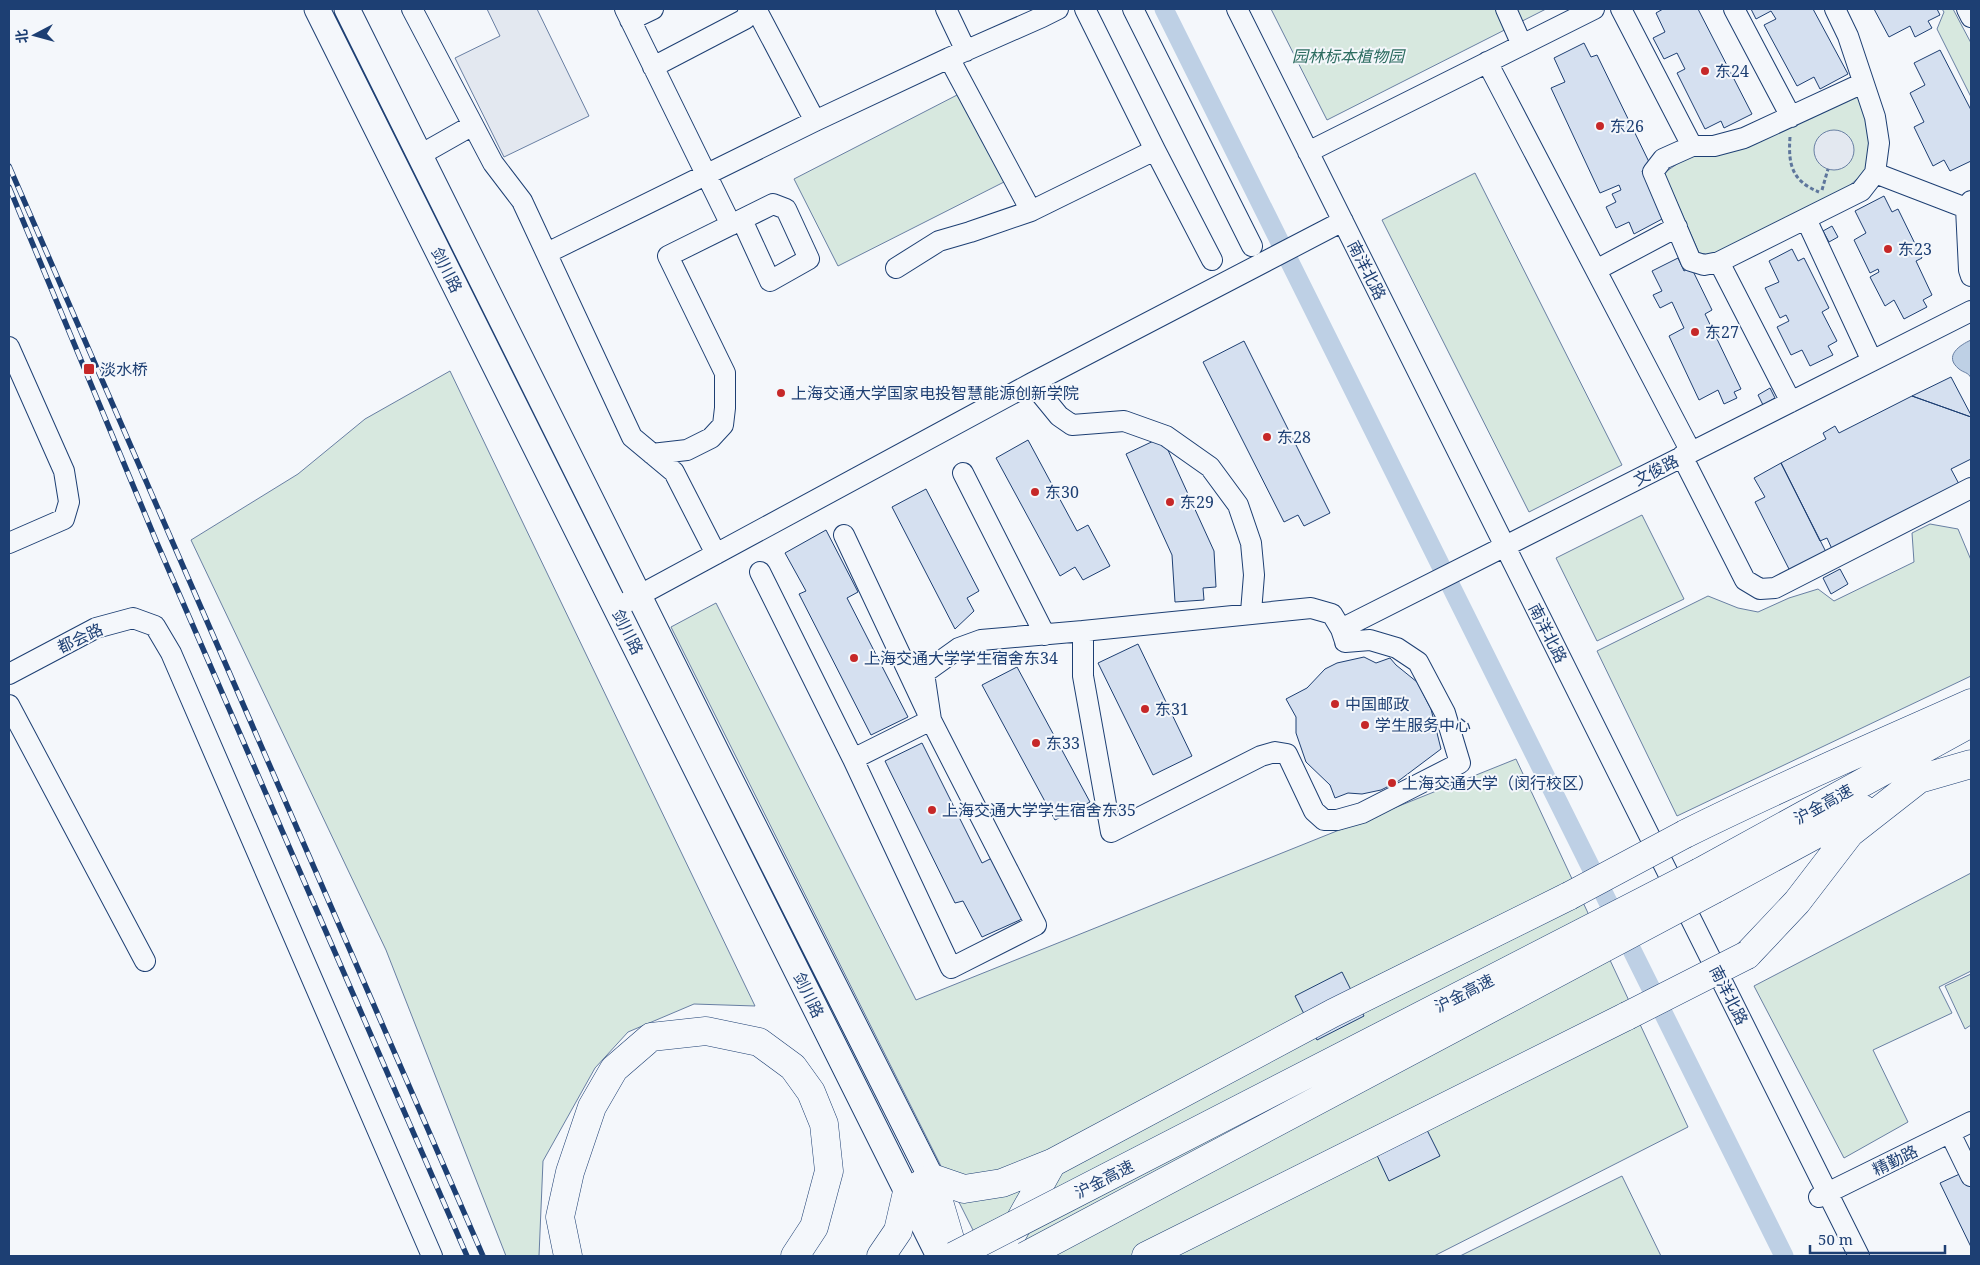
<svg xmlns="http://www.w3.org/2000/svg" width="1980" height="1265" viewBox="0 0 1980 1265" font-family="'Noto Serif','Noto Sans SC',serif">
<rect width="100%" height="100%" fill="#f4f7fb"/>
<path fill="#d7e8df" stroke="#687fa3" d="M 1271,9 L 1546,9 L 1327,120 Z
M 1942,9 L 1953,9 L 1971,43 L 1971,97 L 1937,29 L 1944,12 Z
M 1859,92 L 1873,143 L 1867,170 L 1847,188 L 1713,256 L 1699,253 L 1664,173 L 1690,155 Z
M 959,94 L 1004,182 L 838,266 L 794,179 Z
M 1475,173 L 1622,465 L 1529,512 L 1382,220 Z
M 450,371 L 755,1006 L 694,1004 L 628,1032 L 595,1068 L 543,1161 L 539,1256 L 506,1256 L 386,950 L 191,540 L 298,474 L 365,419 Z
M 1642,515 L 1684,599 L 1597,641 L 1556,558 Z
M 1930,524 L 1958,529 L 1971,560 L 1971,676 L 1677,816 L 1597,651 L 1708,596 L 1738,608 L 1758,612 L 1789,598 L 1818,589 L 1834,601 L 1914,562 L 1912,533 Z
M 716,603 L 916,1000 L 1516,759 L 1688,1127 L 1434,1256 L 986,1256 L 671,627 Z
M 1971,873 L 1971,971 L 1939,987 L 1952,1013 L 1873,1050 L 1908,1122 L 1844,1158 L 1754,986 Z
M 1971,974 L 1971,1025 L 1965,1029 L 1945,986 Z
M 1622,1176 L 1661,1256 L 1460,1256 Z"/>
<path fill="#e3e8f0" stroke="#687fa3" d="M 487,9 L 537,9 L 589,116 L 504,157 L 455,58 L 500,36 Z
M1814 150a20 20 0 1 1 40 0a20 20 0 1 1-40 0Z"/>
<path fill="#bed0e5" stroke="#687fa3" d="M 1971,340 L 1971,378 C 1968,372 1964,373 1959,369 C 1943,356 1960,345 1971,340 Z"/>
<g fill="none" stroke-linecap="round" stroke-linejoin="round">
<path stroke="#bed0e5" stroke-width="19" d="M 1164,9 L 1784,1256"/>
</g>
<path fill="#d5e0f0" stroke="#1d3f73" d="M 1663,9 L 1698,9 L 1752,114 L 1724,128 L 1721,121 L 1705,129 L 1677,73 L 1685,69 L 1677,53 L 1664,59 L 1653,38 L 1665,32 L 1656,13 Z
M 1751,9 L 1813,9 L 1848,74 L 1820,89 L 1814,77 L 1797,86 L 1764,25 L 1776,19 L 1771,11 L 1756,19 Z
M 1874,9 L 1937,9 L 1940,15 L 1928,21 L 1932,28 L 1915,37 L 1910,26 L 1889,37 Z
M 1584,43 L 1591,57 L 1597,55 L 1650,164 L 1642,171 L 1664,218 L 1634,234 L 1629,222 L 1616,228 L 1606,207 L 1616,202 L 1612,194 L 1621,190 L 1619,185 L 1600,193 L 1551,88 L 1565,82 L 1554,58 Z
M 1940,50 L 1971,110 L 1971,161 L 1950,171 L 1944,160 L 1933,166 L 1914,127 L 1924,122 L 1910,93 L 1925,85 L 1914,63 Z
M 1884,196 L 1892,212 L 1898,209 L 1922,258 L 1916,261 L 1932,295 L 1923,300 L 1927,307 L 1904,319 L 1894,300 L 1885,306 L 1870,277 L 1879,272 L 1878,269 L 1870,273 L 1854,240 L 1866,233 L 1855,211 Z
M 1832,226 L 1838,237 L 1829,242 L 1823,231 Z
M 1792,249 L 1798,261 L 1804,258 L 1829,308 L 1822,312 L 1837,341 L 1828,346 L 1833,355 L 1810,366 L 1802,350 L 1791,355 L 1777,327 L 1789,321 L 1786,315 L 1780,318 L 1765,288 L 1779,282 L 1769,261 Z
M 1678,258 L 1684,271 L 1691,267 L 1712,310 L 1705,314 L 1741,389 L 1734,392 L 1737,398 L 1724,404 L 1718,390 L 1699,400 L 1669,336 L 1684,328 L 1672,302 L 1660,308 L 1653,295 L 1662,291 L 1652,271 Z
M 1244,341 L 1330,513 L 1304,526 L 1298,515 L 1284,522 L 1203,362 Z
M 1951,377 L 1971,415 L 1971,417 L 1912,396 Z
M 1770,388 L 1775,398 L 1763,405 L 1758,395 Z
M 1912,396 L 1971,417 L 1971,459 L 1951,469 L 1959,484 L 1832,549 L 1827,538 L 1820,541 L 1781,463 L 1826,439 L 1823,433 L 1835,426 L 1839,433 Z
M 1162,437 L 1214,551 L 1216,587 L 1203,588 L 1204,600 L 1175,602 L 1172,555 L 1126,454 Z
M 1028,440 L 1077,531 L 1088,525 L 1110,566 L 1083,580 L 1075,567 L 1060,576 L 996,458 Z
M 1781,463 L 1826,552 L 1790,571 L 1755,502 L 1765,497 L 1754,478 Z
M 926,489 L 979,591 L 967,598 L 974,611 L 955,629 L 892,507 Z
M 826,530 L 858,592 L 847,598 L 908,717 L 871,735 L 799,594 L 806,591 L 785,553 Z
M 1840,569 L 1848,584 L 1831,594 L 1823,578 Z
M 1138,644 L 1192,756 L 1153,775 L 1098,663 Z
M 1364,657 L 1376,663 L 1390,658 L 1396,665 L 1417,682 L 1431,709 L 1441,749 L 1397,782 L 1381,790 L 1362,794 L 1348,793 L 1335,798 L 1330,785 L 1306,762 L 1296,733 L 1296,717 L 1286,699 L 1307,688 L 1325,669 L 1337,663 Z
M 1017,667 L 1090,802 L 1055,820 L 982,685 Z
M 922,743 L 982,863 L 992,858 L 1022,919 L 982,937 L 963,901 L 955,903 L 885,761 Z
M 1342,972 L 1364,1016 L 1317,1040 L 1295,996 Z
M 1418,1112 L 1440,1156 L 1389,1181 L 1368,1136 Z
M 1964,1172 L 1971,1187 L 1971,1247 L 1940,1183 Z"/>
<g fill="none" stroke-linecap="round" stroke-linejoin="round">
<g stroke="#1d3f73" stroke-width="22">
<path id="minor" d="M 412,9 L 493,163 L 522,201 L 632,437 L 674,472 L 716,554
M 625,9 L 731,225
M 756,9 L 815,121
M 946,9 L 966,51
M 1085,9 L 1155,150 L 1212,260
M 1133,9 L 1252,246
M 1237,9 L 1859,1256
M 1506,9 L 1522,45
M 1621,9 L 1692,146
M 1734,9 L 1791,117
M 1835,9 L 1848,36 L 1875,117 L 1879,143 L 1875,173 L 1861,191 L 1719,262 L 1704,265 L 1691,261 L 1653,172 L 1663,159 L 1692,146 L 1714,146 L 1744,138 L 1863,83
M 1967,9 L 1971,17
M 630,20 L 653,9
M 949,58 L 1031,211
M 1487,62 L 1691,452
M 653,67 L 745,19 L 750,9
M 1308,152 L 1594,9
M 420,155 L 473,125
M 1875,173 L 1966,208
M 1971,201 L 1966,208 L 1969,270 L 1971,276
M 1806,219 L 1872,361
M 547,253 L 815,121 L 949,58 L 1042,17 L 1058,9
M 1719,262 L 1791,402
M 896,268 L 939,241 L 970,232 L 1031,211 L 1155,150
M 1596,270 L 1677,227
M 9,347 L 64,471 L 69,502 L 64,519 L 9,543
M 1032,383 L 1059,416 L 1072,425 L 1124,421 L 1166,436 L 1210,467 L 1238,505 L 1251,543 L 1254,575 L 1251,612
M 652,454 L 687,450 L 711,438 L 723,425 L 725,408 L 725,373 L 668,256 L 773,204 L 786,209 L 809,259 L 770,281 L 742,220
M 1682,456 L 1745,580 L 1760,589 L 1775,588 L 1971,488
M 963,473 L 1045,635
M 760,572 L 853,759 L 951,968 L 1036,925 L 931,720 L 844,535
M 616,608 L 1032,383 L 1343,221
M 1341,629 L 1971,311
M 1083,631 L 1311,608 L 1332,614 L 1341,629 L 1345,641
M 9,674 L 96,628 L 133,618 L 155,626 L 171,653 L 432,1256
M 9,705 L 145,961
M 931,720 L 924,673 L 959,648 L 981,640 L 1083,631 L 1083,676 L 1111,832 L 1261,756 L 1275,752 L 1287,754 L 1314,811 L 1324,820 L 1337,820 L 1362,813 L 1460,763 L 1445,713 L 1418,662 L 1397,648 L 1370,640 L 1345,642
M 853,759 L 931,720
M 1950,1133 L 1971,1176
M 1819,1197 L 1971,1122"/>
</g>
<g stroke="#1d3f73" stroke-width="27">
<path id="major" d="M 317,9 L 939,1256
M 347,9 L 721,761 L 941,1197"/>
</g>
<g stroke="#1d3f73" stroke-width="29">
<path id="highway" d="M 1685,834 C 1779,787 1875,746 1971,703
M 1700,872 L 1971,723
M 1715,889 L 1863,809
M 1747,955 L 1797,902 L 1850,833 L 1919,779 L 1971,764
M 932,1178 L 955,1256
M 568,1256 L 560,1217 L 570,1172 L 592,1107 L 614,1069 L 651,1037 L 706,1031 L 759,1042 L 793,1067 L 811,1092 L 824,1124 L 829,1171 L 814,1227 L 795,1256
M 881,1256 L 898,1231 L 907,1192 L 932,1178 L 964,1189 L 1002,1183 L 1052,1163 L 1333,1013 L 1569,896
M 1000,1256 L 1052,1163
M 1146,1256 L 1627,1016"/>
</g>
<path stroke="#5e769c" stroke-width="3" stroke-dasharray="4 2.5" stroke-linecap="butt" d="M 1790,137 C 1788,165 1792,181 1819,192
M 1822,190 L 1828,169"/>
<use href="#minor" stroke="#f4f7fb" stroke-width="20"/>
<use href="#major" stroke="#f4f7fb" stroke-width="25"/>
<use href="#highway" stroke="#f4f7fb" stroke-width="28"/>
<g stroke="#1d3f73" stroke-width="5.5">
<path id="rail" d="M 9,166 L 483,1256
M 9,187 L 157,543 L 467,1256"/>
</g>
<use href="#rail" stroke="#f4f7fb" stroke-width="4" stroke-dasharray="11" stroke-linecap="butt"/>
<g stroke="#1d3f73" stroke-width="29" stroke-linecap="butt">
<path id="highway-bridge" d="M 1569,896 L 1685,834
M 1627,1016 L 1747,955
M 954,1256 L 1700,872
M 1025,1256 L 1715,889"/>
</g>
<use href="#highway-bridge" stroke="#f4f7fb" stroke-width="28"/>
</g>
<g fill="#c62828" stroke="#f4f7fb" stroke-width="2">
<circle cx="1705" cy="71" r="5"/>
<circle cx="1600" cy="126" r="5"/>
<circle cx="1888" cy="249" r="5"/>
<circle cx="1695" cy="332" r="5"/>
<rect x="83" y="363" width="12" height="12" rx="2.5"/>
<circle cx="781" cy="393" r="5"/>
<circle cx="1267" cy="437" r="5"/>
<circle cx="1035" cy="492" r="5"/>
<circle cx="1170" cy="502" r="5"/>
<circle cx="854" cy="658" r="5"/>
<circle cx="1335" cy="704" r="5"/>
<circle cx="1145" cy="709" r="5"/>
<circle cx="1365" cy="725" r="5"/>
<circle cx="1036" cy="743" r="5"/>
<circle cx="1392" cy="783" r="5"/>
<circle cx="932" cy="810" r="5"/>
</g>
<g text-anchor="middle" stroke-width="4" stroke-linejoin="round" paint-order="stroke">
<g font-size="16" font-style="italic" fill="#2c6c60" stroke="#f4f7fb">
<text x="1348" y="62">园林标本植物园</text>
</g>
<g font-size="16" fill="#1d3f73" stroke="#f4f7fb" text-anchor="start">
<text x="1715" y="77">东24</text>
<text x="1610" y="132">东26</text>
<text x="1898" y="255">东23</text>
<text x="1705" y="338">东27</text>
<text x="100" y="375">淡水桥</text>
<text x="791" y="399">上海交通大学国家电投智慧能源创新学院</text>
<text x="1277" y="443">东28</text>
<text x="1045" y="498">东30</text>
<text x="1180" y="508">东29</text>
<text x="864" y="664">上海交通大学学生宿舍东34</text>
<text x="1345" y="710">中国邮政</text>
<text x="1155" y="715">东31</text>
<text x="1375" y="731">学生服务中心</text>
<text x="1046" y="749">东33</text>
<text x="1402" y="789">上海交通大学（闵行校区）</text>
<text x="942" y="816">上海交通大学学生宿舍东35</text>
</g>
<g font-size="16" fill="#1d3f73" stroke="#f4f7fb">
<text transform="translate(447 270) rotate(63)" y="6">剑川路</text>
<text transform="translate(1367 270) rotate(63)" y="6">南洋北路</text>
<text transform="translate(1656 470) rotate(-27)" y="6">文俊路</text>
<text transform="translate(628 632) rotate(63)" y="6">剑川路</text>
<text transform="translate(1548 633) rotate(63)" y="6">南洋北路</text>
<text transform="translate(80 638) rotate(-25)" y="6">都会路</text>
<text transform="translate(1823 804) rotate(-29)" y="6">沪金高速</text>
<text transform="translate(1464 993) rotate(-27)" y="6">沪金高速</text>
<text transform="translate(809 995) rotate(64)" y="6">剑川路</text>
<text transform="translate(1729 995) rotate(63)" y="6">南洋北路</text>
<text transform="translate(1895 1160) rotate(-26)" y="6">精勤路</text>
<text transform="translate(1104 1179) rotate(-27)" y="6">沪金高速</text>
</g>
</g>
<rect width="1980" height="1265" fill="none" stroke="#1d3f73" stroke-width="20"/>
<g transform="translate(35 35) rotate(264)" stroke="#f4f7fb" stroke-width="4" paint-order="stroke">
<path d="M0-4L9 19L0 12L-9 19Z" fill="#1d3f73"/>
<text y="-8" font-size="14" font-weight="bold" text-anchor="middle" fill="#1d3f73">北</text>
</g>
<path d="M1810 1245v8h135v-8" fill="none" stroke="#1d3f73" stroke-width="2.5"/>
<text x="1818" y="1245" font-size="15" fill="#1d3f73" stroke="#f4f7fb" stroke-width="4" paint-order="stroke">50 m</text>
</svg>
